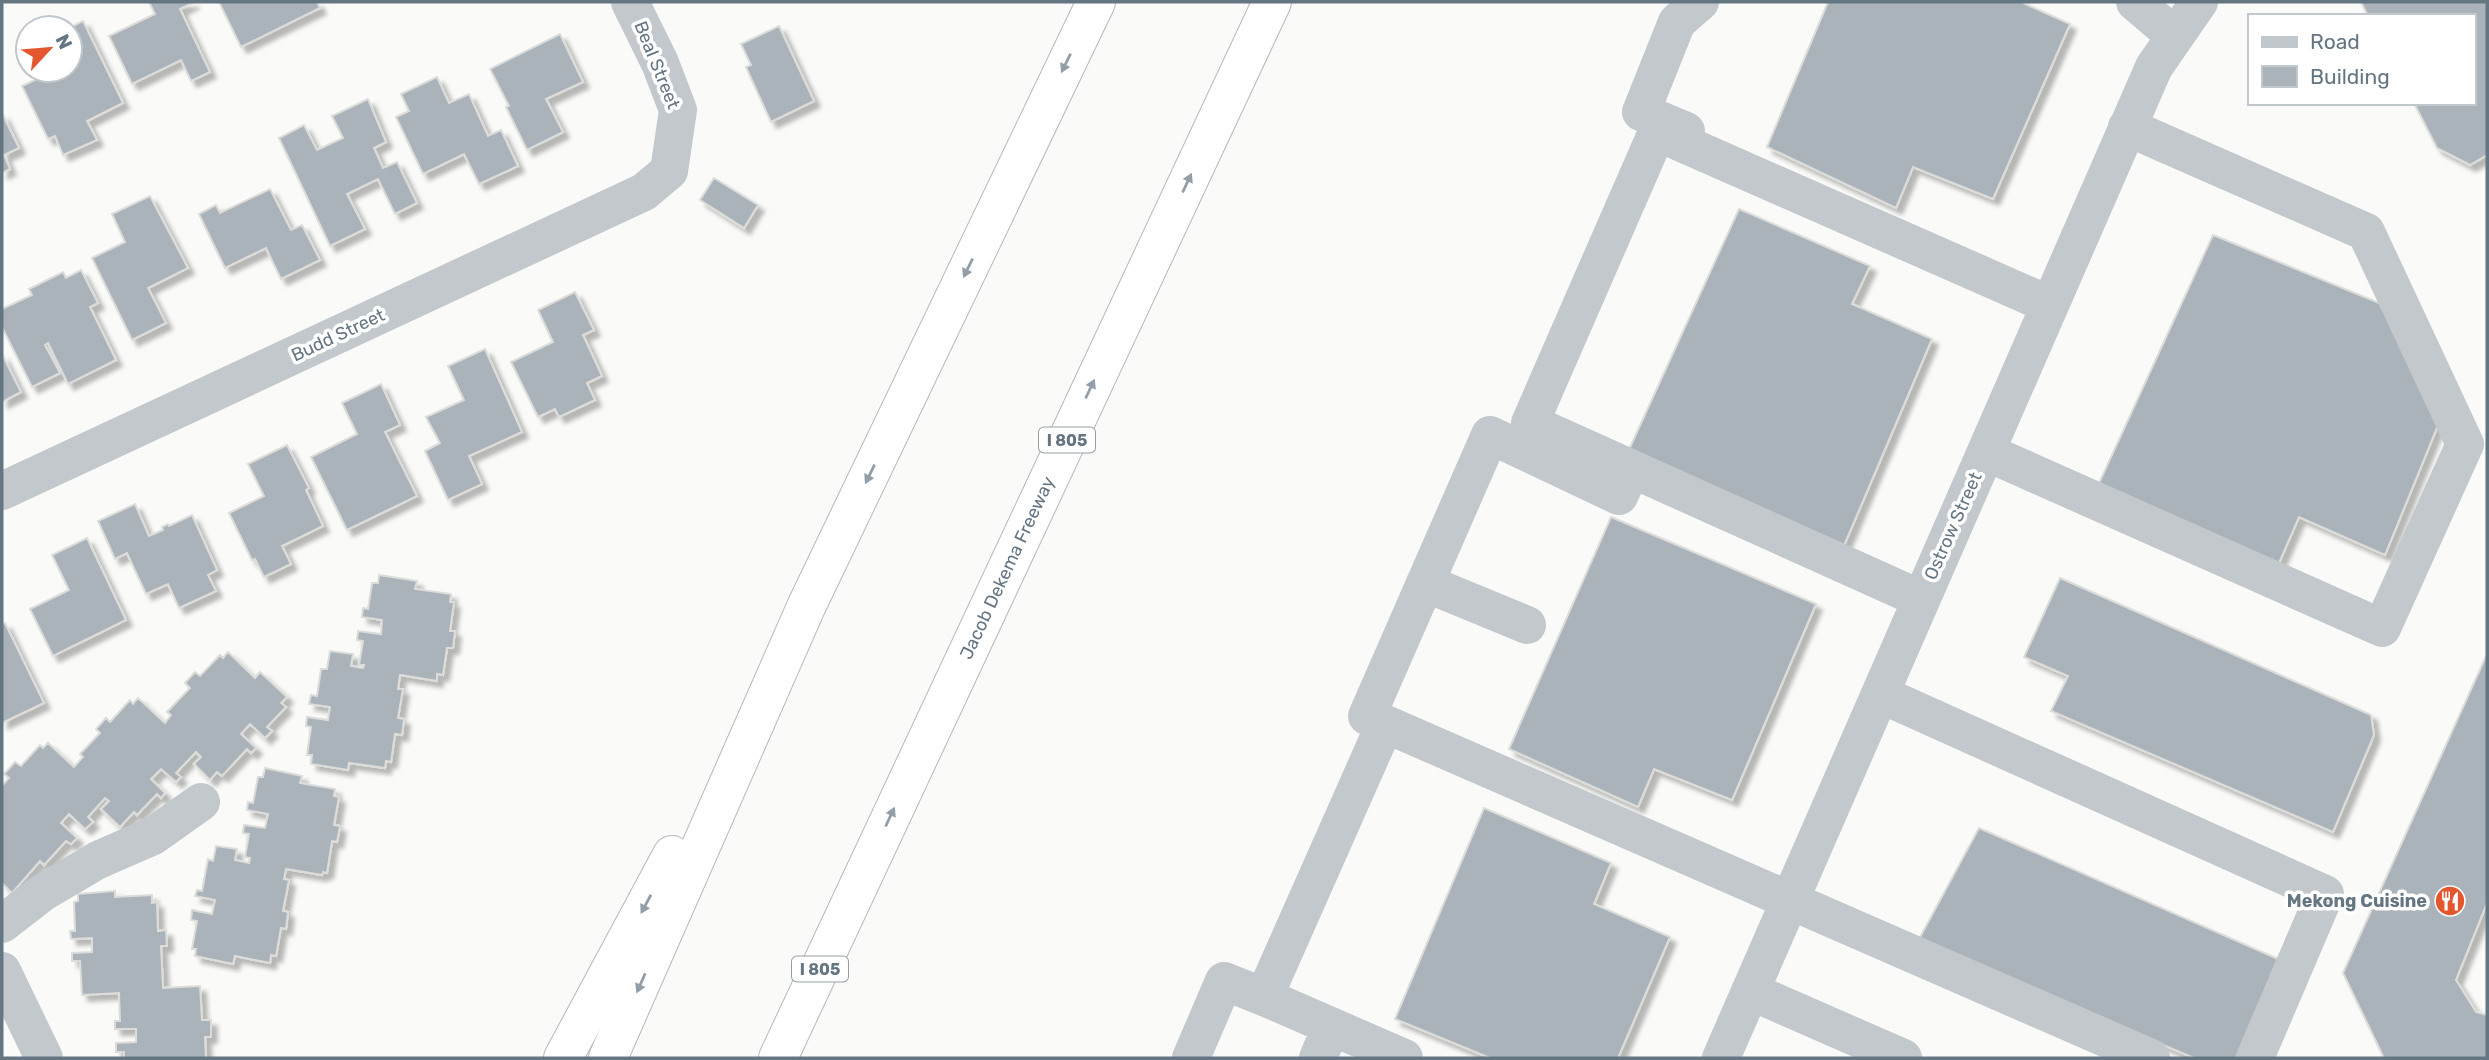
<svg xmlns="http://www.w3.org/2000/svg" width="2489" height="1060" viewBox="0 0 2489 1060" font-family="Rubik,sans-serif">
<defs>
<filter id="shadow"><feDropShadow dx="6" dy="6" stdDeviation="2" flood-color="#0004"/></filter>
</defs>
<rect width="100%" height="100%" fill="#fafaf8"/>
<path fill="#aab3b9" stroke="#dcdcda" stroke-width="2" filter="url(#shadow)" d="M 149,2 L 194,2 L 180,9 L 210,72 L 191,81 L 181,60 L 132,84 L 109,36 L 155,14 Z
M 219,2 L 317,2 L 320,8 L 241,47 Z
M 1828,2 L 2021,2 L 2070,24 L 1993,199 L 1913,167 L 1896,208 L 1767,147 Z
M 2361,2 L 2487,2 L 2487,155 L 2470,165 L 2437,148 L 2414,103 L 2473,103 L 2473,16 L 2368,16 Z
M 83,21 L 123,103 L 87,121 L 97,140 L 63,155 L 55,136 L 48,139 L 22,86 L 56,70 L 70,70 L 69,28 Z
M 779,26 L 814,101 L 771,122 L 746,67 L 751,65 L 741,44 Z
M 560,34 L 583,82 L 546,99 L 563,132 L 527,150 L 506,107 L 509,106 L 490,69 Z
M 437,77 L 449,103 L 469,94 L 488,136 L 501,130 L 518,166 L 479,184 L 464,154 L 423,174 L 396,117 L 409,111 L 401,94 Z
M 368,99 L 386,142 L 374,148 L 383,168 L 397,162 L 417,203 L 395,214 L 378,179 L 347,194 L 365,229 L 330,246 L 279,138 L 304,125 L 317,150 L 343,138 L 332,116 Z
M 2,113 L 19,148 L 4,155 L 10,169 L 2,173 Z
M 714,178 L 758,205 L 744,228 L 700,200 Z
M 270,189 L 291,230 L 302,225 L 320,260 L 281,279 L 266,248 L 225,268 L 199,214 L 216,205 L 220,213 Z
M 150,196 L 188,268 L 148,288 L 166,323 L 132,340 L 92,258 L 125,242 L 112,214 Z
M 1739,209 L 1870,266 L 1852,304 L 1932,339 L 1843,548 L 1627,454 Z
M 2213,235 L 2389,307 L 2441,418 L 2385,555 L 2299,517 L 2275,572 L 2095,492 Z
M 81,270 L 98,303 L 90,307 L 116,360 L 68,384 L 48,343 L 45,345 L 60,373 L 32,387 L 2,327 L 2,309 L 32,295 L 29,289 L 63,272 L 66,278 Z
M 575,292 L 594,330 L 583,335 L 602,376 L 587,383 L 595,400 L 559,417 L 555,409 L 538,417 L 511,362 L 553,342 L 538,310 Z
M 485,349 L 522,432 L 469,456 L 482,484 L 448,500 L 425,451 L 440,443 L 426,417 L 464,400 L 448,366 Z
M 2,354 L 21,392 L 2,402 Z
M 381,384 L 400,425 L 385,432 L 417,496 L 347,530 L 311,457 L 357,434 L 342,403 Z
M 287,445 L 309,488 L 306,490 L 323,526 L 282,546 L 291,564 L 264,577 L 255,559 L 252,560 L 229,513 L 264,496 L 248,464 Z
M 135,504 L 149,536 L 163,530 L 162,527 L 168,524 L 169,526 L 192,515 L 217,570 L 208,575 L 216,591 L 179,608 L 168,584 L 146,594 L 127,553 L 115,559 L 98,521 Z
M 1611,517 L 1816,604 L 1732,800 L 1654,769 L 1638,807 L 1509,749 Z
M 87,538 L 126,620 L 53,656 L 30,609 L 69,590 L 52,555 Z
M 379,575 L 417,581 L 415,589 L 451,594 L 450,602 L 454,602 L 450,631 L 455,631 L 453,648 L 447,648 L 443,675 L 437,674 L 437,681 L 400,675 L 398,689 L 403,689 L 398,718 L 404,719 L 402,735 L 395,734 L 391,762 L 386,761 L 385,768 L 349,763 L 348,770 L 311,764 L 312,755 L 307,755 L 311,727 L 306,726 L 307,717 L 328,720 L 330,707 L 309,704 L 311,695 L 317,696 L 321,669 L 327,669 L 330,651 L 353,654 L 351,666 L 363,668 L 364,665 L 359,665 L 363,641 L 357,640 L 358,631 L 381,634 L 382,620 L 362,617 L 363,608 L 368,609 L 372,583 L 378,583 Z
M 2060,578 L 2371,715 L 2374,735 L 2333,832 L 2051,711 L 2068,676 L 2024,657 Z
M 5,623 L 44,703 L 2,723 L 2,624 Z
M 228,652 L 255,678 L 260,672 L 287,697 L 281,703 L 286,707 L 267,727 L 272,731 L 265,738 L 250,724 L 241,734 L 256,748 L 251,753 L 247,749 L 222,776 L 217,772 L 210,780 L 194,764 L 201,757 L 196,752 L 176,773 L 181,777 L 176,782 L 161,769 L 151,779 L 165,793 L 161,798 L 157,794 L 137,815 L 134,812 L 120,827 L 101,809 L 109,801 L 105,798 L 88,817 L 93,822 L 85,829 L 69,814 L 61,823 L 77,838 L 71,844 L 66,841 L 44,865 L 40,861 L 12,893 L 2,883 L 2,786 L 9,778 L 4,774 L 15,762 L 21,766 L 40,745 L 43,748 L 48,743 L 74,767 L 83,757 L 80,754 L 100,733 L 96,729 L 106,718 L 110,722 L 130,700 L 133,704 L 138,698 L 165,723 L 171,715 L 167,712 L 190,688 L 185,683 L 195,672 L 200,676 L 220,655 L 223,658 Z
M 2487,654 L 2487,903 L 2456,980 L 2476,1012 L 2487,1015 L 2487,1058 L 2384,1058 L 2343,973 Z
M 265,768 L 302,776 L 300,783 L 335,789 L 334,796 L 339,797 L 334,825 L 340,826 L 337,842 L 332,841 L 327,873 L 323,872 L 322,875 L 286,869 L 284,879 L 289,880 L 283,911 L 288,912 L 286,929 L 281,928 L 276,956 L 271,955 L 270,963 L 235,956 L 233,964 L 195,956 L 196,949 L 192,949 L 197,921 L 191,920 L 192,910 L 212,914 L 215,900 L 195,896 L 197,890 L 202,891 L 208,859 L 213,861 L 216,846 L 237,849 L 235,860 L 249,863 L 250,858 L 245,857 L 249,834 L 243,833 L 244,825 L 265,828 L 268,814 L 247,810 L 248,802 L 253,803 L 258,777 L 263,777 Z
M 1484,808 L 1611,863 L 1594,904 L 1670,937 L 1618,1058 L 1490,1058 L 1395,1019 Z
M 1979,828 L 2278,959 L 2236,1058 L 2194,1058 L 1918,941 Z
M 115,891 L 115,897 L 152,895 L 152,903 L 157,902 L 158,931 L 166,930 L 167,946 L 161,946 L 163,988 L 200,986 L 202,1020 L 211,1020 L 211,1037 L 205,1037 L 206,1058 L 124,1058 L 124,1052 L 116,1052 L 116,1043 L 136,1042 L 136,1029 L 115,1029 L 115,1021 L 120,1021 L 119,993 L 82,995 L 80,961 L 72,961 L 72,953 L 92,952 L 92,938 L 71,939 L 70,931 L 75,931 L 74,902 L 78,901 L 78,894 Z"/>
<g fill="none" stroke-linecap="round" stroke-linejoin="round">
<g stroke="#b4b9bd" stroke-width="40">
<g id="highway">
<path d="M 563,1058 L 672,855"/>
<path d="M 608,1058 L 806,607 L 1096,2"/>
<path id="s1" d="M 778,1058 L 1272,2"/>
</g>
</g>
<path stroke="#c3c8cc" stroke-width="38" d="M 2135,2 L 2175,36
M 1686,131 L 1641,112 L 1677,22 L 1700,2
M 1986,452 L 2382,628 L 2465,444 L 2366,232 L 2127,127
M 1631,470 L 1619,496 L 1490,435 L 1367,716 L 2151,1058
M 2,491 L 644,192 L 669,171 L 678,110 L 660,63 L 630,2
M 1425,583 L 1527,625
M 1921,599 L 1530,423 L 1657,132 L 2050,305
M 1880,694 L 2325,894 L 2255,1058
M 1385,724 L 1264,997 L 1404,1058
M 2,924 L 42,893 L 98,860 L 153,836 L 201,802
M 2,971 L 44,1058
M 1750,991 L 1903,1058
M 1191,1058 L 1224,981 L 1264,997
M 1318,1058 L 1331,1027
M 1721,1058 L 2154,67 L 2199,2"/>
<use href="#highway" stroke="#fff" stroke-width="38"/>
</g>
<defs><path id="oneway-solid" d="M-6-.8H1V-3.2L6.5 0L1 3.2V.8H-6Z" transform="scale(1.75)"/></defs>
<g fill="#939fa8">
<use href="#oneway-solid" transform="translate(1066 63) rotate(116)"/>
<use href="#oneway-solid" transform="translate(1187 183) rotate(-65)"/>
<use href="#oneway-solid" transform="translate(968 268) rotate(116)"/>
<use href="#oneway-solid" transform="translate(1090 389) rotate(-65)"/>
<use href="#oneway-solid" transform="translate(870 474) rotate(116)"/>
<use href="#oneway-solid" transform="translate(890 817) rotate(-65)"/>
<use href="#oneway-solid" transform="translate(646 904) rotate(118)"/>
<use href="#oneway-solid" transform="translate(641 983) rotate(114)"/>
</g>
<defs>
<g id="restaurant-disc" transform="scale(1.575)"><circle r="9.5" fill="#e4572e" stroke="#fff"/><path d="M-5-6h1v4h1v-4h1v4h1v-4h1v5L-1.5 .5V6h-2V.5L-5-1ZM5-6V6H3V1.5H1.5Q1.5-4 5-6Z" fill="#fff"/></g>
</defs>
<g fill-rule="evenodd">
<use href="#restaurant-disc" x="2450" y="901"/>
</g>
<g text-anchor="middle" stroke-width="7" stroke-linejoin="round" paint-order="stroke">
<g fill="#fff" stroke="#939fa8" stroke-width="2">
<rect x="1039" y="427.5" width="56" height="25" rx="5"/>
<rect x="792" y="956.5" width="56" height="25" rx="5"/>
</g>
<g font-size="16" font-weight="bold" fill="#657683">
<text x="1067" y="446">I 805</text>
<text x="820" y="975">I 805</text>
</g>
<g font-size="18" fill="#657683" stroke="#fff">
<text transform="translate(657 65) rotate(68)" y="6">Beal Street</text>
<text transform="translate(338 335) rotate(-25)" y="6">Budd Street</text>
<text transform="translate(1953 526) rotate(-66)" y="6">Ostrow Street</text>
<text dy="6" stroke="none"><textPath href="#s1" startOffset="541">Jacob Dekema Freeway</textPath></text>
</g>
<g font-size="18" font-weight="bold" fill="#657683" stroke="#fff" text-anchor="end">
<text x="2427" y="907">Mekong Cuisine</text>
</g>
</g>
<rect width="2489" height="1060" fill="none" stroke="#657683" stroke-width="7"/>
<rect x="2248" y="14" width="228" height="91" fill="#ffffff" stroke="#c1c8cd" stroke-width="2"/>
<rect x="2262" y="37" width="35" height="10" fill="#c3c8cc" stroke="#c1c8cd" stroke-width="2"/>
<text x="2310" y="49" font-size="21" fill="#657683">Road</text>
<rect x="2262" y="66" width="35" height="21" fill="#aab3b9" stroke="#c1c8cd" stroke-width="2"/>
<text x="2310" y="84" font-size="21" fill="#657683">Building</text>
<g transform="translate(49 49) rotate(64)"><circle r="33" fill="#ffffff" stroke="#c1c8cd" stroke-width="2"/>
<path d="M0-5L12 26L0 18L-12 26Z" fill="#e4572e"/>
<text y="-10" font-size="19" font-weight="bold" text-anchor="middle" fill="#657683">N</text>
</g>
</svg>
